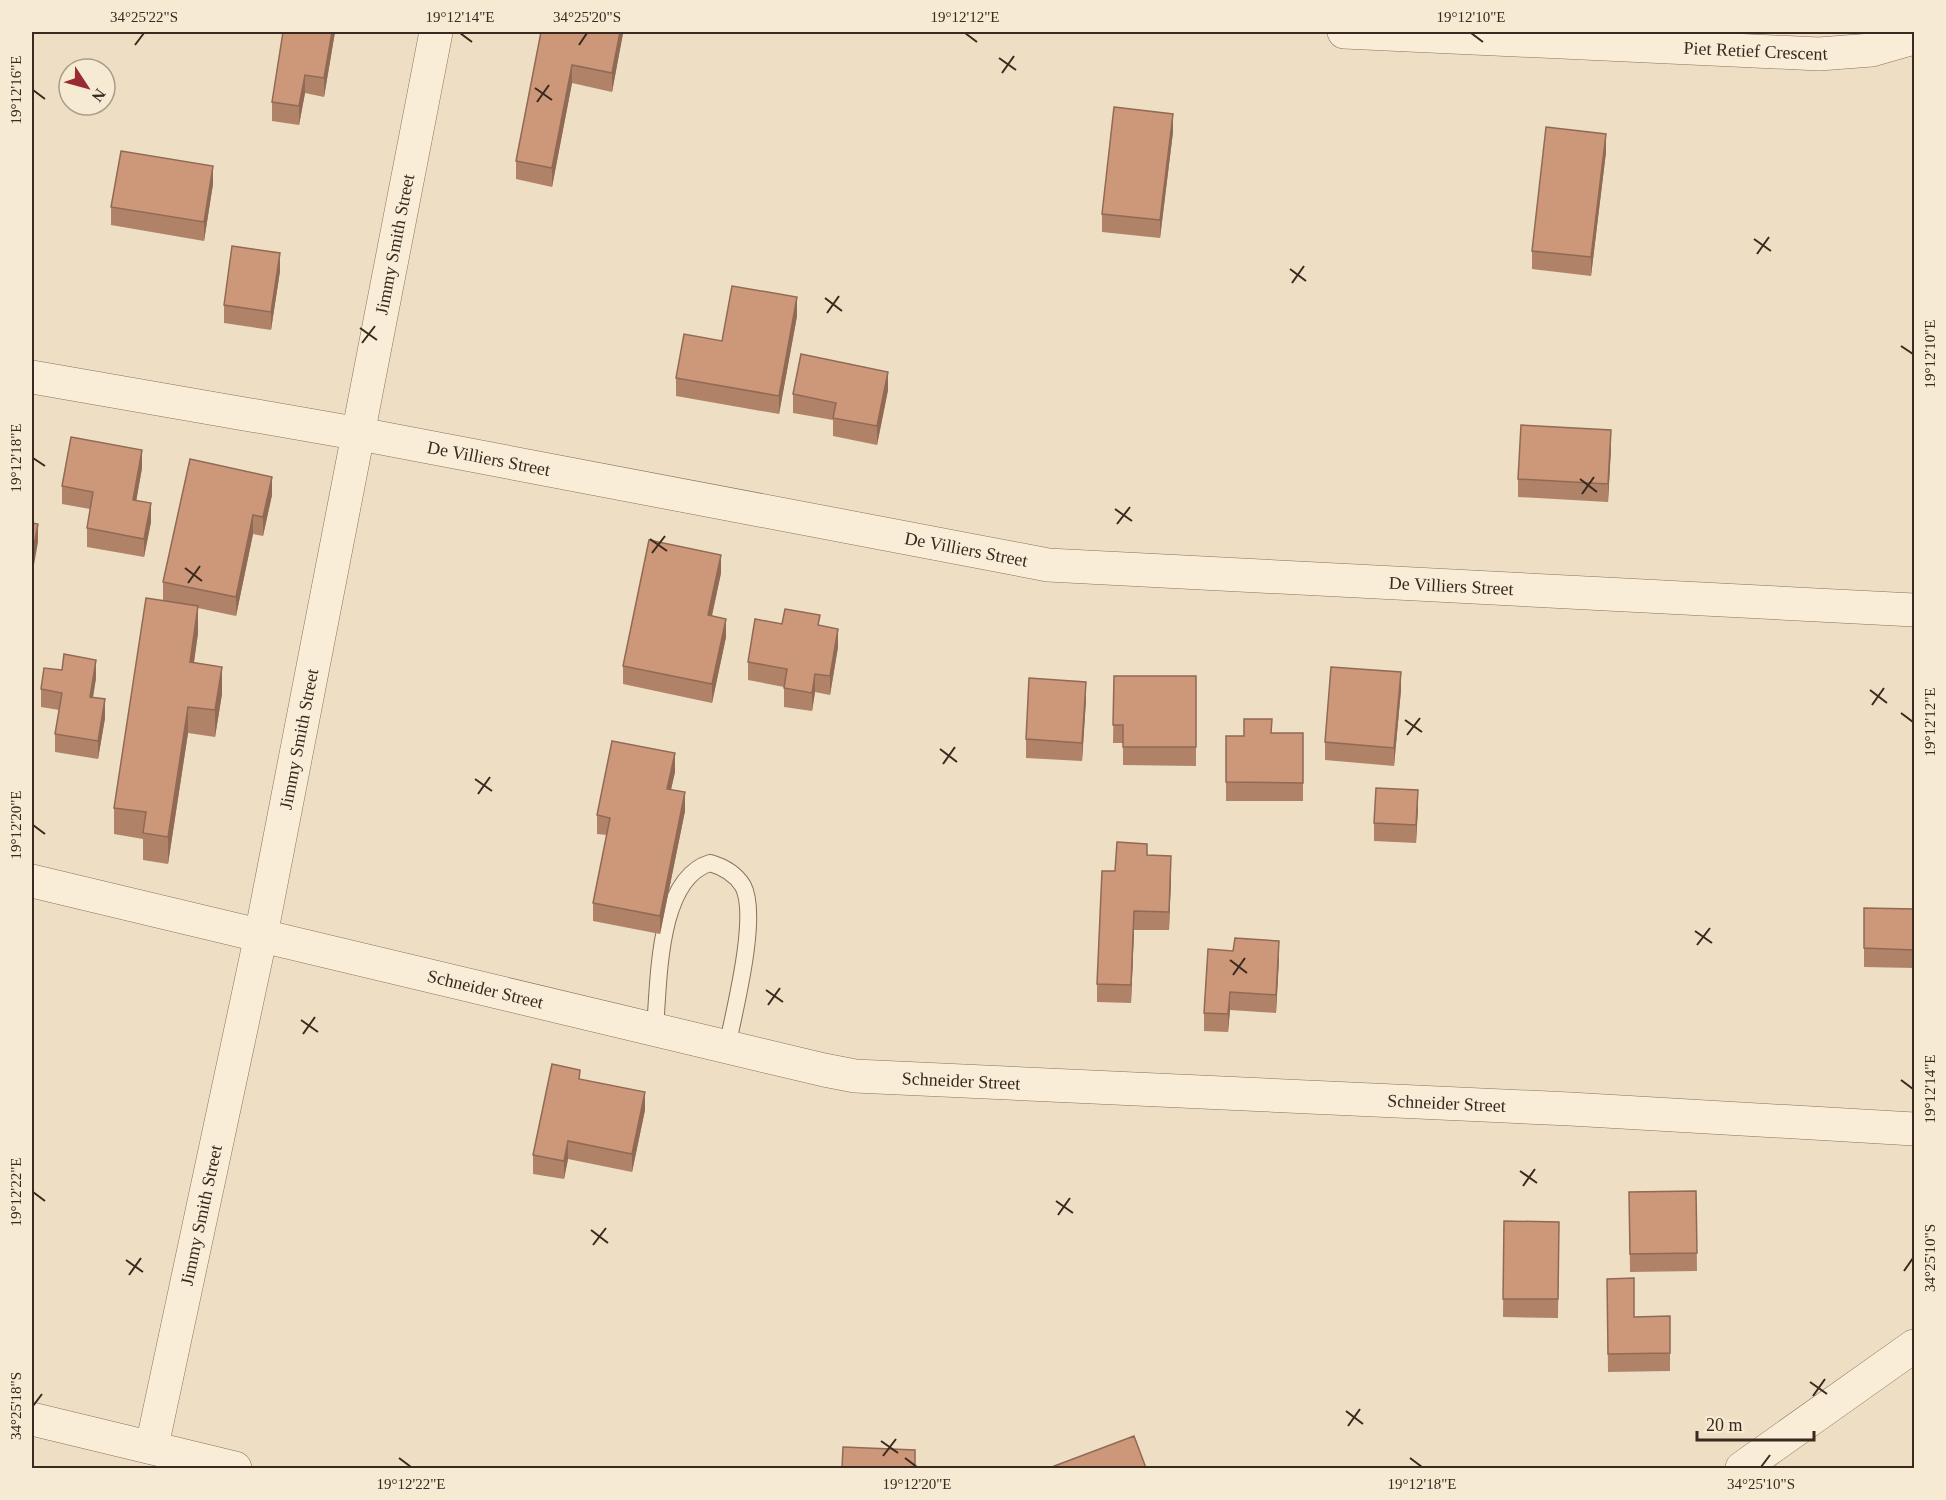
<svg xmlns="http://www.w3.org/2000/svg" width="1946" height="1500" viewBox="0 0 1946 1500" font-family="Georgia,serif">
<rect width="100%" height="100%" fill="#eedfc4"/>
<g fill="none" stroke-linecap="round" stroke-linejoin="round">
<g stroke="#89705a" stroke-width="18">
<path id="service" d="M 655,1028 C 659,983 657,879 710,863 C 724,867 735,873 743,886 C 759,916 734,1012 727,1047"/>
</g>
<g stroke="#89705a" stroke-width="34">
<g id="minor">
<path id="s1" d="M 1344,32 L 1819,54 L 1872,50 L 1914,38"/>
<path id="s2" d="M 32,377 L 360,434 L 1048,565 L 1914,610"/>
<path id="s3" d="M 32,881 L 824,1070 L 855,1076 L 1570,1109 L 1914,1129"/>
<path d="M 32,1419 L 235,1468"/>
<path id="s4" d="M 152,1446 L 261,935 L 436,32"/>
<path d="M 1742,1468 L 1914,1346"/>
</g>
</g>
<use href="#service" stroke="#f9edd7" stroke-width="16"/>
<use href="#minor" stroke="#f9edd7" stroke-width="33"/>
</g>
<path fill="#b08268" d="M 335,32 L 324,97 L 305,93 L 299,125 L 272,121 L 272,102 Z
M 541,32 L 623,32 L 612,92 L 572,83 L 552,187 L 516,179 L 516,161 Z
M 1173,132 L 1160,238 L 1102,232 L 1102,214 Z
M 1606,152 L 1591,276 L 1532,269 L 1532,251 Z
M 213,184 L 204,241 L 111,225 L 111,207 Z
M 280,271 L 271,330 L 224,323 L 224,305 Z
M 797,316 L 779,414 L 676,396 L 676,378 L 722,341 Z
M 888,390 L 877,445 L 833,436 L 833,420 L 793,413 L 793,394 Z
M 1611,448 L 1608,502 L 1518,497 L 1518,479 Z
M 142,468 L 136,501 L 151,522 L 144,557 L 87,547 L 87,528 L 90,509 L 62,504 L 62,486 Z
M 272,495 L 263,536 L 253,534 L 236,616 L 198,608 L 198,633 L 194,663 L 222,694 L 215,737 L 188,733 L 168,864 L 143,860 L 143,839 L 114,834 L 114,808 L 163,600 L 163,582 Z
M 721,573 L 712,616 L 726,637 L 712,703 L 623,684 L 623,666 Z
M 782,624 L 820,625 L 838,647 L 830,695 L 815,692 L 812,711 L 784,707 L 784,687 L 748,680 L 748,662 Z
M 1114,676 L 1196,676 L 1196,766 L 1123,765 L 1123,743 L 1113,743 Z
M 96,678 L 93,697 L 105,718 L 98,759 L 55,752 L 55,734 L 59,710 L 41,707 L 41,689 Z
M 1401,690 L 1394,766 L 1325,760 L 1325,742 Z
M 1086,700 L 1082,761 L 1026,758 L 1026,739 Z
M 1272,733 L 1303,733 L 1303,801 L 1226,801 L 1226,736 L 1244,736 Z
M 675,772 L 671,789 L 685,811 L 660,934 L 593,921 L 593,903 L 607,835 L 597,834 L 597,815 Z
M 1418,808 L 1416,843 L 1374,841 L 1374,823 Z
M 1147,855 L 1171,875 L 1169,930 L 1134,930 L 1131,1003 L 1097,1002 L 1097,984 L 1115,871 Z
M 1864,908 L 1914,909 L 1914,968 L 1864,967 Z
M 1208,949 L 1279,959 L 1276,1013 L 1230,1010 L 1228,1032 L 1204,1031 L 1204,1013 Z
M 580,1079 L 645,1110 L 632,1172 L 568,1159 L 564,1179 L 533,1174 L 533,1155 Z
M 1696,1191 L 1697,1271 L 1630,1272 L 1629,1192 Z
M 1504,1221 L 1559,1222 L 1558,1318 L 1503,1317 Z
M 1607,1279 L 1634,1317 L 1670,1316 L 1670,1371 L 1608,1372 Z"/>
<path fill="#906a55" d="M 332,32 L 335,32 L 324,97 L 324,78 Z
M 620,32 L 623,32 L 623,34 L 612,92 L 612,73 Z
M 572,65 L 572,83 L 552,187 L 552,168 Z
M 305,75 L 305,93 L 299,125 L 299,106 Z
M 1173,114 L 1173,132 L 1160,238 L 1160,220 Z
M 1606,134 L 1606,152 L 1591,276 L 1591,257 Z
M 213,166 L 213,184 L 204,241 L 204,222 Z
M 280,253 L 280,271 L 271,330 L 271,312 Z
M 797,297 L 797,316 L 779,414 L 779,396 Z
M 888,372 L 888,390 L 877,445 L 877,426 Z
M 1611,430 L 1611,448 L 1608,502 L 1608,484 Z
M 142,450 L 142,468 L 133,519 L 133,500 Z
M 272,477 L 272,495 L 263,536 L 263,517 Z
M 151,503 L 151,522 L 144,557 L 144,539 Z
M 253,515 L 253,534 L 236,616 L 236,597 Z
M 38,524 L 38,542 L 32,576 L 32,557 Z
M 721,555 L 721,573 L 708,633 L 708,615 Z
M 198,606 L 198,633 L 190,689 L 190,662 Z
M 726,619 L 726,637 L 712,703 L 712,684 Z
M 838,629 L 838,647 L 830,695 L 830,676 Z
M 96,660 L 96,678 L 90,715 L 90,697 Z
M 222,667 L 222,694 L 215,737 L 215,710 Z
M 1401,672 L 1401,690 L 1394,766 L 1394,748 Z
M 815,674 L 815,692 L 812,711 L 812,693 Z
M 1086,682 L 1086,700 L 1082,761 L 1082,743 Z
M 105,699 L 105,718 L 98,759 L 98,741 Z
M 188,707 L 188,733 L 168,864 L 168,837 Z
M 675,753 L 675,772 L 667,807 L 667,789 Z
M 1418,790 L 1418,808 L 1416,843 L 1416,825 Z
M 685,792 L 685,811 L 660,934 L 660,916 Z
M 1171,856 L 1171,875 L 1169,930 L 1169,912 Z
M 1134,911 L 1134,930 L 1131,1003 L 1131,985 Z
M 1279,941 L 1279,959 L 1276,1013 L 1276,995 Z
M 1230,992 L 1230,1010 L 1228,1032 L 1228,1014 Z
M 645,1092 L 645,1110 L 632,1172 L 632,1154 Z
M 568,1141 L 568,1159 L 564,1179 L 564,1161 Z"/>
<path fill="#cd9779" stroke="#906a55" stroke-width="1.5" d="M 283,32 L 332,32 L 324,78 L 305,75 L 299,106 L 272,102 Z
M 541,32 L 620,32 L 612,73 L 572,65 L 552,168 L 516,161 Z
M 1114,107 L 1173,114 L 1160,220 L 1102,214 Z
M 1546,127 L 1606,134 L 1591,257 L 1532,251 Z
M 121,151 L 213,166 L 204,222 L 111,207 Z
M 232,246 L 280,253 L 271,312 L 224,305 Z
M 732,286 L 797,297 L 779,396 L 676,378 L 684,334 L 722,341 Z
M 801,354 L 888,372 L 877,426 L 833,418 L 836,403 L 793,394 Z
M 1521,425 L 1611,430 L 1608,484 L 1518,479 Z
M 71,437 L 142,450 L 133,500 L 151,503 L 144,539 L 87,528 L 93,492 L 62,486 Z
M 190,459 L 272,477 L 263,517 L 253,515 L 236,597 L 163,582 Z
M 32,523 L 38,524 L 32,557 Z
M 649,540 L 721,555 L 708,615 L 726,619 L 712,684 L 623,666 Z
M 146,598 L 198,606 L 190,662 L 222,667 L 215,710 L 188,707 L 168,837 L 143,833 L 146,812 L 114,808 Z
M 785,609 L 820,615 L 818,625 L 838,629 L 830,676 L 815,674 L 812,693 L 784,688 L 787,669 L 748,662 L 755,619 L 782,624 Z
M 64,654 L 96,660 L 90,697 L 105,699 L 98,741 L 55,734 L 62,693 L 41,689 L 44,668 L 62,670 Z
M 1331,667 L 1401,672 L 1394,748 L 1325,742 Z
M 1114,676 L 1196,676 L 1196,747 L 1123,747 L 1123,725 L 1113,725 Z
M 1029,678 L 1086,682 L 1082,743 L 1026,739 Z
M 1244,719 L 1272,719 L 1271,733 L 1303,733 L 1303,783 L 1226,782 L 1226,736 L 1244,736 Z
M 612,741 L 675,753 L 667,789 L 685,792 L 660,916 L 593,903 L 610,818 L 597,815 Z
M 1376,788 L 1418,790 L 1416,825 L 1374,823 Z
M 1117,842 L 1147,844 L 1147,855 L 1171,856 L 1169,912 L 1134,911 L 1131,985 L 1097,984 L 1102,871 L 1115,871 Z
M 1864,908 L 1914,909 L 1914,950 L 1864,948 Z
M 1235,938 L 1279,941 L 1276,995 L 1230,992 L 1228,1014 L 1204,1013 L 1208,949 L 1233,951 Z
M 552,1064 L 580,1070 L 579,1079 L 645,1092 L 632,1154 L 568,1141 L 564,1161 L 533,1155 Z
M 1696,1191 L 1697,1253 L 1630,1254 L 1629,1192 Z
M 1504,1221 L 1559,1222 L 1558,1299 L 1503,1299 Z
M 1634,1278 L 1634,1317 L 1670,1316 L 1670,1353 L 1608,1354 L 1607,1279 Z
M 1134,1436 L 1146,1468 L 1049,1468 Z
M 843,1447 L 915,1450 L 915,1468 L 842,1468 Z"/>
<path fill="none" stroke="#39291e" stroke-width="2" d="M 460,33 L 472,42M 965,33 L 977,42M 1471,33 L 1483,42M 135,45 L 144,33M 579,45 L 587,33M 999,58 L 1016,70M 1002,73 L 1014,56M 535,88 L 552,100M 33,90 L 45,99M 537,102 L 549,85M 1754,239 L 1771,251M 1757,254 L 1769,237M 1290,269 L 1306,281M 1292,283 L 1304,266M 825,298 L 842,311M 827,313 L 839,296M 360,328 L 377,340M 362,343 L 375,326M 1901,346 L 1913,354M 33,458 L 45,466M 1580,479 L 1597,492M 1582,494 L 1594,477M 1115,509 L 1132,521M 1117,524 L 1130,507M 650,539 L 667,551M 652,553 L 665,536M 185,568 L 202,581M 188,583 L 200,566M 1870,690 L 1887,703M 1872,705 L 1884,688M 1901,713 L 1913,722M 1405,720 L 1422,732M 1407,735 L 1420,718M 940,749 L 957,762M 943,764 L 955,747M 475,779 L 492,791M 478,794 L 490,777M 33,825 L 45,834M 1695,931 L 1712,943M 1697,945 L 1710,928M 1230,960 L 1247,973M 1233,975 L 1245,958M 766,990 L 783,1002M 768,1005 L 780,988M 301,1020 L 318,1032M 303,1034 L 315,1017M 1901,1080 L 1913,1089M 1520,1171 L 1537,1183M 1523,1186 L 1535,1169M 33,1192 L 45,1201M 1056,1201 L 1073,1213M 1058,1215 L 1070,1198M 591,1230 L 608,1243M 593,1245 L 606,1228M 126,1260 L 143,1272M 1904,1271 L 1913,1258M 129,1275 L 141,1258M 1810,1382 L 1827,1394M 1813,1396 L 1825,1379M 33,1406 L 42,1394M 1346,1411 L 1363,1424M 1348,1426 L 1360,1409M 881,1441 L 898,1453M 883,1456 L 896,1439M 399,1458 L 411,1467M 905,1458 L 917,1467M 1410,1458 L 1422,1467M 1761,1467 L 1770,1455"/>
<g text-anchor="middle" stroke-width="4.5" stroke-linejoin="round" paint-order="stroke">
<g font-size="18" fill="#39291e" stroke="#f6ead3">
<text dy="6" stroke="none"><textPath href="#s1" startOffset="412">Piet Retief Crescent</textPath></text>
<text dy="6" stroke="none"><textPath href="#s4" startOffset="1226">Jimmy Smith Street</textPath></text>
<text dy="6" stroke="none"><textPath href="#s2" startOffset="464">De Villiers Street</textPath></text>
<text dy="6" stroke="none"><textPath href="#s2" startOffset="950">De Villiers Street</textPath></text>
<text dy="6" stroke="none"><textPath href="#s2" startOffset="1437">De Villiers Street</textPath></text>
<text dy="6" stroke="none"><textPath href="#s4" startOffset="722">Jimmy Smith Street</textPath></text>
<text dy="6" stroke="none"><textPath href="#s3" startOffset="466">Schneider Street</textPath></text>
<text dy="6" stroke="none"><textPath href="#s3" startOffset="952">Schneider Street</textPath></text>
<text dy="6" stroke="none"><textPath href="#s3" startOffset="1438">Schneider Street</textPath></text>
<text dy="6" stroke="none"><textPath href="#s4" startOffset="236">Jimmy Smith Street</textPath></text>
</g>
</g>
<rect width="1946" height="1500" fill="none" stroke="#f6ead3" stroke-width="66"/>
<g transform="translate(87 87) rotate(126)"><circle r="28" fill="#f6ead3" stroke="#aa9d8b" stroke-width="1.5"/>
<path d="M0-4.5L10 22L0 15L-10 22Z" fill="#982a32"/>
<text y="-9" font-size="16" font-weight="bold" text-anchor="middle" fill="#39291e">N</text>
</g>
<path d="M1697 1431v9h117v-9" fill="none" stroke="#39291e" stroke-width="3"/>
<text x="1706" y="1431" font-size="18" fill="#39291e" stroke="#f6ead3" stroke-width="4.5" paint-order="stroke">20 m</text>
<rect x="33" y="33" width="1880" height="1434" fill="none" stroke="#39291e" stroke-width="2"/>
<g font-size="15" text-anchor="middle" fill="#39291e">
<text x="144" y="22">34°25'22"S</text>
<text x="460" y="22">19°12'14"E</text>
<text x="587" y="22">34°25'20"S</text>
<text x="965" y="22">19°12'12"E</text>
<text x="1471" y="22">19°12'10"E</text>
<text transform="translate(16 90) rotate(-90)" y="5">19°12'16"E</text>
<text transform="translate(1930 354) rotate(-90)" y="5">19°12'10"E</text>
<text transform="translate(16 458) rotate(-90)" y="5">19°12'18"E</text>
<text transform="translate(1930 722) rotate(-90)" y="5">19°12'12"E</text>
<text transform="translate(16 825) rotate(-90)" y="5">19°12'20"E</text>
<text transform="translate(1930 1089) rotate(-90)" y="5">19°12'14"E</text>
<text transform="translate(16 1192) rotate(-90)" y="5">19°12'22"E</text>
<text transform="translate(1930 1258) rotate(-90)" y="5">34°25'10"S</text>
<text transform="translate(16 1406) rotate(-90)" y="5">34°25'18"S</text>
<text x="411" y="1489">19°12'22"E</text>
<text x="917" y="1489">19°12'20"E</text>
<text x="1422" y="1489">19°12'18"E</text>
<text x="1761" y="1489">34°25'10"S</text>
</g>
</svg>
